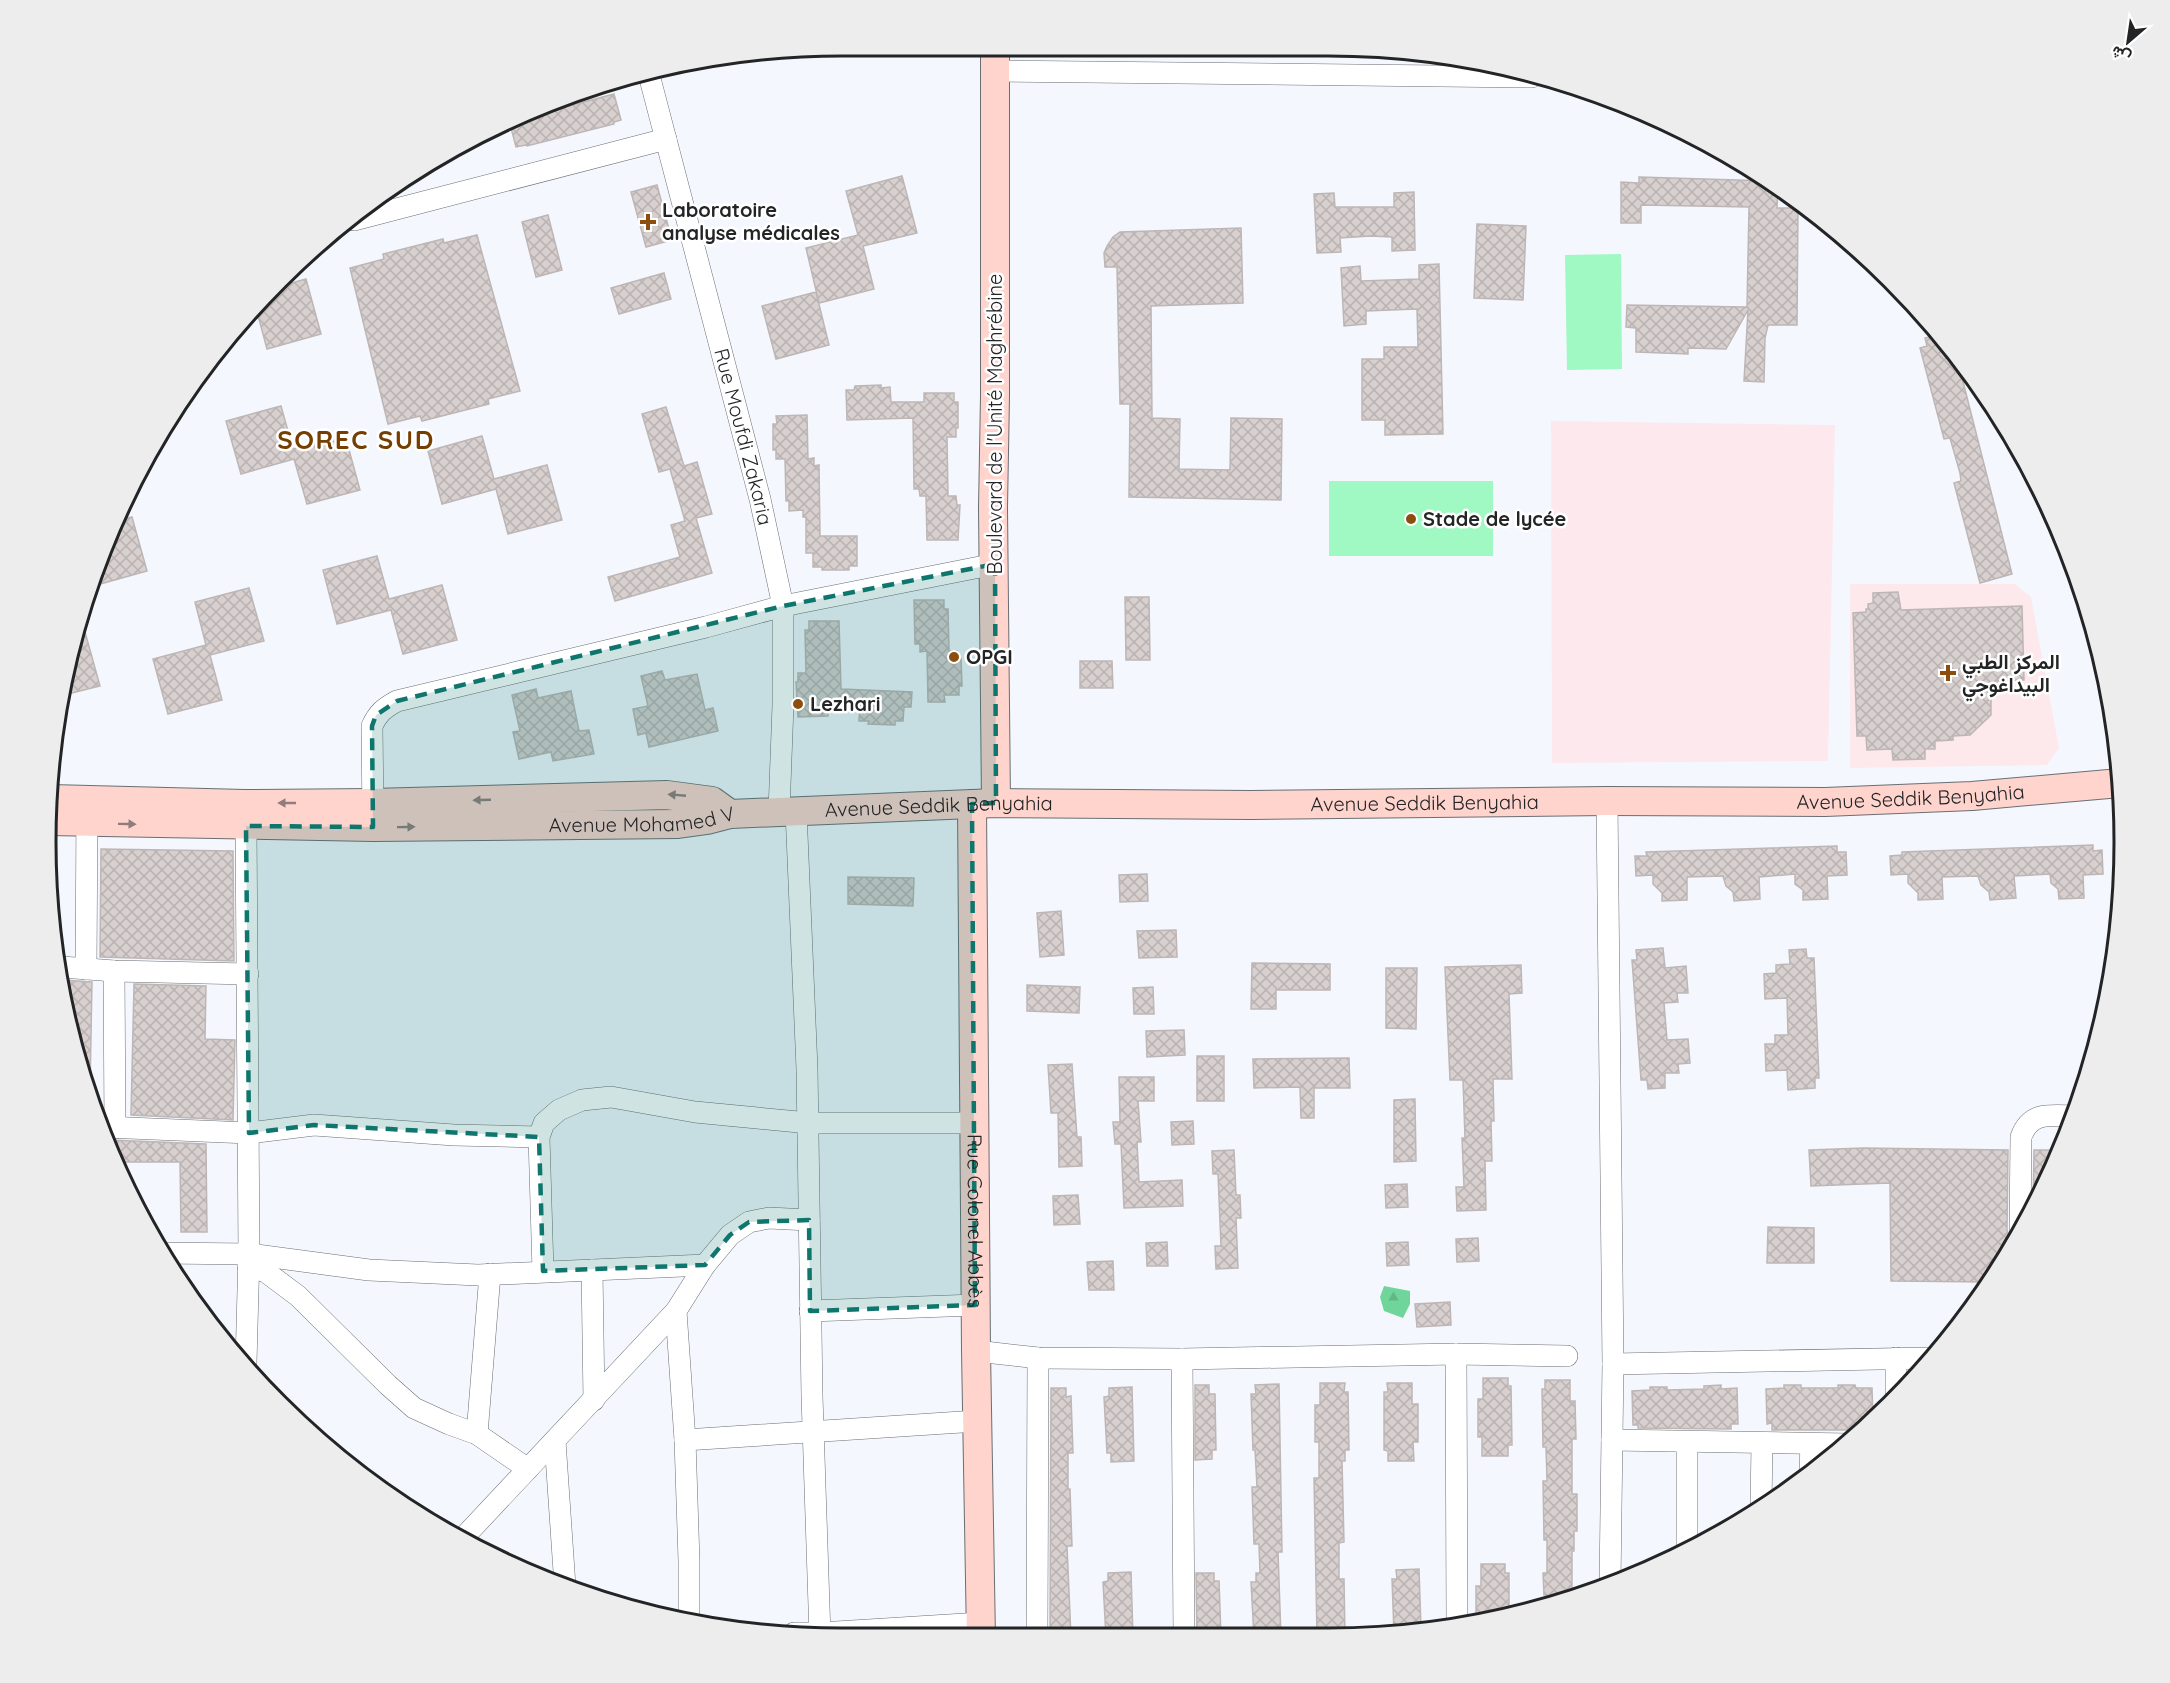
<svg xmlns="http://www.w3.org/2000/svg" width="2170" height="1683" viewBox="0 0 2170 1683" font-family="Quicksand,Vazirmatn,sans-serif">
<defs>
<pattern id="forest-firs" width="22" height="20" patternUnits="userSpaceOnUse" patternTransform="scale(1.5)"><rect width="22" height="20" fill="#70d59a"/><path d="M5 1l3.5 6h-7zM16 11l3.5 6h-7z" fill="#61b785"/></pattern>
<pattern id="building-cross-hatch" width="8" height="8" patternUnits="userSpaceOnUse" patternTransform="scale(1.5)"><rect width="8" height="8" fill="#d8d0cf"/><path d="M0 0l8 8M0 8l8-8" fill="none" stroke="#b9b2b2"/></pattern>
</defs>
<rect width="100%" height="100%" fill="#f4f8fe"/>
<path fill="#fde8ed" d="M 1551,421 L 1835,425 L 1828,761 L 1552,763 Z"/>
<path fill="#fde8eb" d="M 1850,584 L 2015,584 L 2031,597 L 2059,748 L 2047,765 L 1850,768 Z"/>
<path fill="url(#forest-firs)" d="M 1384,1286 L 1410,1291 L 1410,1304 L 1403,1318 L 1384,1311 L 1380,1297 Z"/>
<path fill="#a0f8c2" d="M 1621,254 L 1622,369 L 1567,370 L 1565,255 Z
M 1329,481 L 1493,481 L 1493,556 L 1329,556 Z"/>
<path fill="url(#building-cross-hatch)" stroke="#bdb6b5" stroke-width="1.5" d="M 614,94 L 621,120 L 614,122 L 614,124 L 527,146 L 526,145 L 516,147 L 510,124 L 527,117 Z
M 902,176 L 917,233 L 863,246 L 874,289 L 819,303 L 806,248 L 858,235 L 846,191 Z
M 1639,177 L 1770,181 L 1778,186 L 1777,208 L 1798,208 L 1797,325 L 1768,325 L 1765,338 L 1764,382 L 1744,381 L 1748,310 L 1726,349 L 1688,348 L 1688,354 L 1636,352 L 1636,328 L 1626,327 L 1627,305 L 1747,307 L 1749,207 L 1641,205 L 1641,223 L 1621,223 L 1621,182 L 1639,183 Z
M 657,185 L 672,240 L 646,247 L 631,192 Z
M 1414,192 L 1415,250 L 1392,251 L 1392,237 L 1370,236 L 1340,238 L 1341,252 L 1317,253 L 1314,194 L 1334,193 L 1335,207 L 1394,207 L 1394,193 Z
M 548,215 L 562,270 L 536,277 L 522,222 Z
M 1477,224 L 1526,226 L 1523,300 L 1474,298 Z
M 1241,228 L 1243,303 L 1151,306 L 1152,418 L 1180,419 L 1179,469 L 1230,470 L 1231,418 L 1282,419 L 1281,500 L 1129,497 L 1130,404 L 1120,404 L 1117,267 L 1105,267 L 1104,253 L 1107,246 L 1113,237 L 1120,232 Z
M 477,235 L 520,391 L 488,399 L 489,404 L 422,421 L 420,416 L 388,424 L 350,268 L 384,259 L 383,254 L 443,239 L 444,243 Z
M 1439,264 L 1443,434 L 1385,435 L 1385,420 L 1362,420 L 1362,359 L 1384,359 L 1384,347 L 1418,347 L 1417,309 L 1366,311 L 1366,324 L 1344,326 L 1341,268 L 1360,266 L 1361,281 L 1419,279 L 1419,265 Z
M 664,273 L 671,299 L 619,314 L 611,288 Z
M 306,279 L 321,334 L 267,349 L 256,308 L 270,289 Z
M 816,292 L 829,345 L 776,359 L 762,306 Z
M 1940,334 L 1957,358 L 2012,574 L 1980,583 L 1954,483 L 1961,481 L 1960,473 L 1950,438 L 1944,439 L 1920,348 L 1927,346 L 1925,338 Z
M 881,385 L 881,388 L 890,387 L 891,402 L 924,402 L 924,393 L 954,393 L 954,402 L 958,402 L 958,428 L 956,428 L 956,437 L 947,437 L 948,496 L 956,496 L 957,505 L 960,505 L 958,540 L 927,540 L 926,496 L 920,496 L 919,489 L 914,489 L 913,418 L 847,420 L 846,390 L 854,390 L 855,386 Z
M 281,406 L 293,449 L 345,435 L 360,490 L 307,504 L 294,459 L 241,474 L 226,421 Z
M 666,407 L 684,466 L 697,462 L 712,514 L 696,518 L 712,573 L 615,601 L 608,577 L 680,557 L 671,525 L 685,521 L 670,469 L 659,472 L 642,414 Z
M 807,415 L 808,459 L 814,458 L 814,466 L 819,465 L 820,536 L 857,536 L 857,566 L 849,566 L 849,570 L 822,570 L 822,567 L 813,567 L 813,553 L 806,553 L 806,517 L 803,517 L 803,510 L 789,511 L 789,501 L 786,501 L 785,459 L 776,459 L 776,450 L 773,450 L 773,424 L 777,424 L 776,416 Z
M 482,436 L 494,479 L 547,465 L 562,520 L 508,534 L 496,489 L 442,504 L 428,451 Z
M 132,517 L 147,571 L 93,586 L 120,520 Z
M 377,556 L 389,599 L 442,585 L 457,640 L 403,654 L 391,610 L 337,624 L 323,570 Z
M 249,588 L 264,641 L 210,655 L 222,700 L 168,714 L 153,659 L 206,645 L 195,602 Z
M 1898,592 L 1901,610 L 2022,606 L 2024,680 L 1997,681 L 1997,696 L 1991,696 L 1991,715 L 1970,735 L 1953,736 L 1953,740 L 1935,741 L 1935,749 L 1925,749 L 1925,759 L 1893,760 L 1892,749 L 1867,750 L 1866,736 L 1857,736 L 1853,613 L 1866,612 L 1866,609 L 1868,609 L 1868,604 L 1873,603 L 1873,593 Z
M 1125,597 L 1149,597 L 1150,660 L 1126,660 Z
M 914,600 L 944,600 L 944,609 L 948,609 L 949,651 L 957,651 L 958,660 L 961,659 L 962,686 L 959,686 L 959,695 L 944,695 L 945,702 L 928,702 L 927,651 L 920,652 L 920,644 L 915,644 Z
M 809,621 L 839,621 L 841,689 L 912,692 L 911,707 L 904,707 L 903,721 L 895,721 L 895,725 L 868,724 L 869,721 L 859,721 L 860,706 L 828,704 L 828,716 L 798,717 L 796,682 L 798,682 L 798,673 L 806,673 L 805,630 L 809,630 Z
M 85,632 L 100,686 L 64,695 L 72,636 Z
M 1080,661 L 1112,661 L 1113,688 L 1080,688 Z
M 662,671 L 665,680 L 697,674 L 705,710 L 713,708 L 718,731 L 649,747 L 646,733 L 638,735 L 633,709 L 648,706 L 641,676 Z
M 536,689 L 538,698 L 571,691 L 579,731 L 589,730 L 594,754 L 553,761 L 551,752 L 519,759 L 513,732 L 520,731 L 512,695 Z
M 2093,845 L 2093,851 L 2102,850 L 2103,874 L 2083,875 L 2084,898 L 2059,899 L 2058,889 L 2051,883 L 2050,874 L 2014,876 L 2016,898 L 1990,900 L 1989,892 L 1981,885 L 1978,876 L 1942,877 L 1943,899 L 1918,900 L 1918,893 L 1908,883 L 1908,874 L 1891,875 L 1890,856 L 1902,855 L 1902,852 Z
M 1837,846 L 1837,852 L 1846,852 L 1847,875 L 1827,876 L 1828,899 L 1803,900 L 1803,890 L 1795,884 L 1795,874 L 1759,877 L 1760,899 L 1734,901 L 1733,892 L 1726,886 L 1723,876 L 1687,877 L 1687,900 L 1662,901 L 1662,893 L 1653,884 L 1653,875 L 1636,876 L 1635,856 L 1647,856 L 1646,852 Z
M 101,849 L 233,851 L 234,961 L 100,957 Z
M 1147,874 L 1148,901 L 1120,902 L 1119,875 Z
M 848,877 L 914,878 L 913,906 L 848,904 Z
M 1061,911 L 1064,955 L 1040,957 L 1037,913 Z
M 1176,930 L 1177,957 L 1139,958 L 1137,931 Z
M 1663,948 L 1665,968 L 1686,966 L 1688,993 L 1677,993 L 1678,1002 L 1664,1003 L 1667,1040 L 1688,1039 L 1690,1063 L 1678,1064 L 1679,1073 L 1665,1073 L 1665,1088 L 1648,1089 L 1647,1080 L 1641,1080 L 1632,960 L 1637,960 L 1636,950 Z
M 1806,949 L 1807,958 L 1814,958 L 1819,1078 L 1815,1078 L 1815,1088 L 1788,1090 L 1787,1070 L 1766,1071 L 1765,1044 L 1775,1044 L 1775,1035 L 1788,1035 L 1787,998 L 1765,999 L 1764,974 L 1776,973 L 1776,965 L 1790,964 L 1789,950 Z
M 1252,963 L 1330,964 L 1330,990 L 1276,990 L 1276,1009 L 1251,1009 Z
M 1521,965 L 1522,993 L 1509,994 L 1512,1079 L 1493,1079 L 1494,1121 L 1491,1121 L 1492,1161 L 1485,1161 L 1486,1210 L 1457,1211 L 1456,1187 L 1464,1187 L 1462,1138 L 1465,1138 L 1463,1080 L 1450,1080 L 1445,967 Z
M 1386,968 L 1417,968 L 1416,1029 L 1386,1028 Z
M 63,980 L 92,982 L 90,1090 L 72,1048 Z
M 134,984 L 206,986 L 205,1039 L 235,1040 L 233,1120 L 131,1115 Z
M 1027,985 L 1080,987 L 1079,1013 L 1027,1011 Z
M 1153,987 L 1154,1014 L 1134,1014 L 1133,988 Z
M 1184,1030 L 1185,1055 L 1147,1057 L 1146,1031 Z
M 1197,1056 L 1224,1056 L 1224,1101 L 1197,1101 Z
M 1349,1058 L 1350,1088 L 1314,1088 L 1314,1118 L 1301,1118 L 1300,1087 L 1254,1088 L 1253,1059 Z
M 1072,1064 L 1077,1137 L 1081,1137 L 1082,1166 L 1059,1167 L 1058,1113 L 1051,1113 L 1048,1065 Z
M 1119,1077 L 1154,1077 L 1154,1101 L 1138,1101 L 1141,1142 L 1137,1142 L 1139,1182 L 1182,1180 L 1183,1206 L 1124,1208 L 1121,1144 L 1115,1144 L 1113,1122 L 1120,1122 Z
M 1415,1099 L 1416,1161 L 1394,1162 L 1394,1100 Z
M 1193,1121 L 1194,1144 L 1172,1145 L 1171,1122 Z
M 110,1140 L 206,1144 L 207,1232 L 181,1232 L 180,1162 L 120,1162 Z
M 1863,1148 L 2008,1150 L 2007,1230 L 2009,1236 L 2014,1241 L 1988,1282 L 1891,1281 L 1890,1183 L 1811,1186 L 1809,1150 Z
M 1234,1150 L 1236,1195 L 1240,1195 L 1241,1218 L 1236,1218 L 1238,1268 L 1216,1269 L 1215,1246 L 1221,1246 L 1218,1174 L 1213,1174 L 1212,1151 Z
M 2034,1150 L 2059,1150 L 2043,1193 L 2033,1210 Z
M 1407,1184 L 1408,1207 L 1386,1208 L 1385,1185 Z
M 1078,1195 L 1080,1224 L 1054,1225 L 1053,1196 Z
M 1768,1227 L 1814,1228 L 1814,1263 L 1767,1263 Z
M 1478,1238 L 1479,1261 L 1457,1262 L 1456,1239 Z
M 1167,1242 L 1168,1266 L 1147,1266 L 1146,1243 Z
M 1408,1242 L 1409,1265 L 1387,1266 L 1386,1243 Z
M 1113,1261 L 1114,1290 L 1089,1290 L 1087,1262 Z
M 1450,1302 L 1451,1325 L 1417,1327 L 1415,1304 Z
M 1483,1378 L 1508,1378 L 1508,1386 L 1511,1386 L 1512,1445 L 1508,1445 L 1508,1456 L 1482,1456 L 1482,1437 L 1478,1437 L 1478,1399 L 1483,1399 Z
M 1545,1380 L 1570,1380 L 1570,1401 L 1575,1401 L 1576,1439 L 1572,1439 L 1572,1494 L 1577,1494 L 1577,1531 L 1574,1531 L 1574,1551 L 1572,1551 L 1572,1596 L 1544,1595 L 1543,1573 L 1547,1573 L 1547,1540 L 1544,1540 L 1543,1481 L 1547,1481 L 1546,1447 L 1543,1447 L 1542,1389 L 1545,1389 Z
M 1320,1383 L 1345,1383 L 1344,1392 L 1348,1392 L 1349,1450 L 1345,1450 L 1345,1461 L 1342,1461 L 1344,1542 L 1339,1543 L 1339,1579 L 1344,1579 L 1345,1636 L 1317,1636 L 1314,1478 L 1319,1478 L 1319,1442 L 1315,1442 L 1315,1405 L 1320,1405 Z
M 1387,1383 L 1412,1383 L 1412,1404 L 1418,1404 L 1418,1442 L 1413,1442 L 1414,1461 L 1388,1461 L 1388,1451 L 1384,1450 L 1384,1392 L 1388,1392 Z
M 1279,1384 L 1282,1552 L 1278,1552 L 1281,1637 L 1254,1637 L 1251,1582 L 1256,1582 L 1256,1573 L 1260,1573 L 1259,1544 L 1254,1544 L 1252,1487 L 1257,1487 L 1255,1450 L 1253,1450 L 1251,1394 L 1256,1394 L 1255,1385 Z
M 1195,1385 L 1209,1385 L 1209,1394 L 1215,1394 L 1216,1450 L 1212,1450 L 1212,1459 L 1195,1460 Z
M 1721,1385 L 1721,1389 L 1737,1388 L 1738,1424 L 1731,1424 L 1731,1429 L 1638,1428 L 1638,1425 L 1633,1425 L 1632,1391 L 1650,1390 L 1650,1387 L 1667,1387 L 1667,1390 L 1704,1389 L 1704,1386 Z
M 1784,1385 L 1801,1385 L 1801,1388 L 1838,1388 L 1838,1385 L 1855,1385 L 1856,1388 L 1872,1388 L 1873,1420 L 1858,1436 L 1853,1433 L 1853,1430 L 1772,1430 L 1772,1423 L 1767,1424 L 1766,1389 L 1784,1388 Z
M 1132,1387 L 1134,1461 L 1111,1462 L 1111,1453 L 1107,1453 L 1104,1397 L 1109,1396 L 1109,1388 Z
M 1051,1388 L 1066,1388 L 1066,1397 L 1071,1396 L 1073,1453 L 1068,1453 L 1068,1489 L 1070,1489 L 1072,1546 L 1067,1546 L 1071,1637 L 1050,1637 Z
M 1481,1564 L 1505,1564 L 1505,1573 L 1509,1573 L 1509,1611 L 1476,1617 L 1476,1586 L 1481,1586 Z
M 1419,1569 L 1421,1628 L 1394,1634 L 1392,1579 L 1397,1579 L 1396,1570 Z
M 1131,1572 L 1133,1637 L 1106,1637 L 1103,1582 L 1108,1581 L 1108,1573 Z
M 1196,1573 L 1214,1573 L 1214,1581 L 1219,1581 L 1221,1637 L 1197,1637 Z"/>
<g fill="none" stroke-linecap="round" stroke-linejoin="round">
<g stroke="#6a6e73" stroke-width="22">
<g id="street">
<path id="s1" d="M 648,71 L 760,499 L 783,606 L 783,705 L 779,812"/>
<path d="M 996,71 L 1532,77"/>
<path d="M 354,220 L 666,139"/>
<path d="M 1607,801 L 1613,1364 L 1610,1584"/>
<path d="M 796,811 L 807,1069 L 812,1396 L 820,1636"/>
<path d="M 373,818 L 372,726 C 378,713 384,708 397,701 L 706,627 L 783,606 L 995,564"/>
<path d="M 62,967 L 114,971 L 248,974"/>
<path d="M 86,969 L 87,808"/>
<path d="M 114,971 L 115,1128"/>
<path d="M 105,1127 L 249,1133 L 314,1125 L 454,1135 L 539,1137"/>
<path d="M 2020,1230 L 2021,1137 C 2030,1112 2049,1115 2072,1116"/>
<path d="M 162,1253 L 249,1254 L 246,826"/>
<path d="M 248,1266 L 266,1272 L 298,1296 L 388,1385 L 414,1408 L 449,1424 L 477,1434 L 528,1469"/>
<path d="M 592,1270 L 594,1400"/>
<path d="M 543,1271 L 539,1137 L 544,1123 L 559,1110 L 582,1100 L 611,1097 L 695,1112 L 809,1123 L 974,1123"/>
<path d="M 810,1311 L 975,1305"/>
<path d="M 976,1351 L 1038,1358 L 1182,1359 L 1456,1354 L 1457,1621"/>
<path d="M 1456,1354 L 1567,1356"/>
<path d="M 1896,1358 L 1896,1395"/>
<path d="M 1182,1359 L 1184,1637"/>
<path d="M 246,1363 L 249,1254 L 369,1270 L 478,1275 L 705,1265"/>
<path d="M 1613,1364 L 1930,1358"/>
<path d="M 477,1434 L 490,1274"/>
<path d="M 685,1440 L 977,1421"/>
<path d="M 1612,1440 L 1848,1444"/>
<path d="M 555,1441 L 565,1586"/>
<path d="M 1687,1442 L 1687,1549"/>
<path d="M 1810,1471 L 1811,1444"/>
<path d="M 1761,1506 L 1762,1444"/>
<path d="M 463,1538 L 676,1311"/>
<path d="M 689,1623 L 689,1561 L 685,1440 L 676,1311 L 705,1265 L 730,1235 L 749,1222 L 769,1218 L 809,1220"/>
<path d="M 794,1633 L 820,1633 L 981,1623"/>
<path d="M 1037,1637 L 1038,1358"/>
</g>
</g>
<g stroke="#6a6e73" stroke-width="30">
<g id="secondary">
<path d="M 995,45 L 995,396 L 993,508 L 996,803"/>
<path d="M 51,799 L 245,804 L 372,803 L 667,795 L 712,801 L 730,814"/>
<path id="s2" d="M 972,804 L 976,1351 L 981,1638"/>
<path id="s3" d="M 48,821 L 373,827 L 678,824 L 707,820 L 730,814 L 996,803 L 1251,805 L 1607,801 L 1825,802 L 1972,796 L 2120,783"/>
</g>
</g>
<use href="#street" stroke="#fff" stroke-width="21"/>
<use href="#secondary" stroke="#fed4cd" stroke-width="28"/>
</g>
<defs><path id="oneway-solid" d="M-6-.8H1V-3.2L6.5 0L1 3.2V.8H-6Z" transform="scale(1.5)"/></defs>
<g fill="#907c7a">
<use href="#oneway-solid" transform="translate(677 795) rotate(-175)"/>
<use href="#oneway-solid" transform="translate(482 800) rotate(178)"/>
<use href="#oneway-solid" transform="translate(287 803) rotate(180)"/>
<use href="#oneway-solid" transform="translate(127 824) rotate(1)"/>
<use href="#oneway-solid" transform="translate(406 827) rotate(-1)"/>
</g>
<path fill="#0f766e" fill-opacity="0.2" stroke="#0f766e" stroke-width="4.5" stroke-dasharray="12 8" stroke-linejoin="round" d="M 995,564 L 996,803 L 972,804 L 975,1305 L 810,1311 L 809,1220 L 749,1222 L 730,1235 L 705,1265 L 543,1271 L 539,1137 L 314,1125 L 249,1133 L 246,826 L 373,827 L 372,726 L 376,715 L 397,701 L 783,606 Z"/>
<g fill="#8b4e0f" stroke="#fff" stroke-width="2">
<path d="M645 213h6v6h6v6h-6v6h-6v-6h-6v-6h6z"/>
<circle cx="1411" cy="519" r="6"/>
<circle cx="954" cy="657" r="6"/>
<path d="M1945 664h6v6h6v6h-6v6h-6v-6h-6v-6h6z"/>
<circle cx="798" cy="704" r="6"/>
</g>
<g text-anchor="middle" stroke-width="5" stroke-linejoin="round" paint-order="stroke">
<g font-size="20" font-weight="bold" fill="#232426" stroke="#fff" text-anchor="start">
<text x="662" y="217">Laboratoire<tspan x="662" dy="23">analyse médicales</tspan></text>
<text x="1423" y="526">Stade de lycée</text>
<text x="966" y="664">OPGI</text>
<text x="1962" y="669">المركز الطبي<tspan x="1962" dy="23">البيداغوجي</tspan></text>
<text x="810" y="711">Lezhari</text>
</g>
<g font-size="20" fill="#232426" stroke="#fff">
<text transform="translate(995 424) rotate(-90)" y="7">Boulevard de l'Unité Maghrébine</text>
<text dy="7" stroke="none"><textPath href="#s1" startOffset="378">Rue Moufdi Zakaria</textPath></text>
<text dy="7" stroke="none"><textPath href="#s3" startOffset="1864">Avenue Seddik Benyahia</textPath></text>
<text dy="7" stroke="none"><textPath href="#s3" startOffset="1378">Avenue Seddik Benyahia</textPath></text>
<text dy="7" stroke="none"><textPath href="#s3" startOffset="892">Avenue Seddik Benyahia</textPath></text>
<text dy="7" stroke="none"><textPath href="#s3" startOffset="594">Avenue Mohamed V</textPath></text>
<text dy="7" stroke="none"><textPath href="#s2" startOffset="417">Rue Colonel Abbès</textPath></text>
</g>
<g font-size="26" font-weight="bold" letter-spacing="1.5" fill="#753f01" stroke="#fff">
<text x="356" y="449">SOREC SUD</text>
</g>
</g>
<path d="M0 0H2170V1683H0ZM842 56H1328A786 786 0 0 1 2114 842V842A786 786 0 0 1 1328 1628H842A786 786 0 0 1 56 842V842A786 786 0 0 1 842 56Z" fill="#ededee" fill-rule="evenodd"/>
<path fill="none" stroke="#232426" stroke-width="3" d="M842 56H1328A786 786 0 0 1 2114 842V842A786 786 0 0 1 1328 1628H842A786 786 0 0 1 56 842V842A786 786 0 0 1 842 56Z"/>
<g transform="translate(2128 42) rotate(209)" stroke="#ffffff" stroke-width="4.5" paint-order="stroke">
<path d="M0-4.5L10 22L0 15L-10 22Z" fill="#232426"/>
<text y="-9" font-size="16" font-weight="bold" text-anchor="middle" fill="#232426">ش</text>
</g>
</svg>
